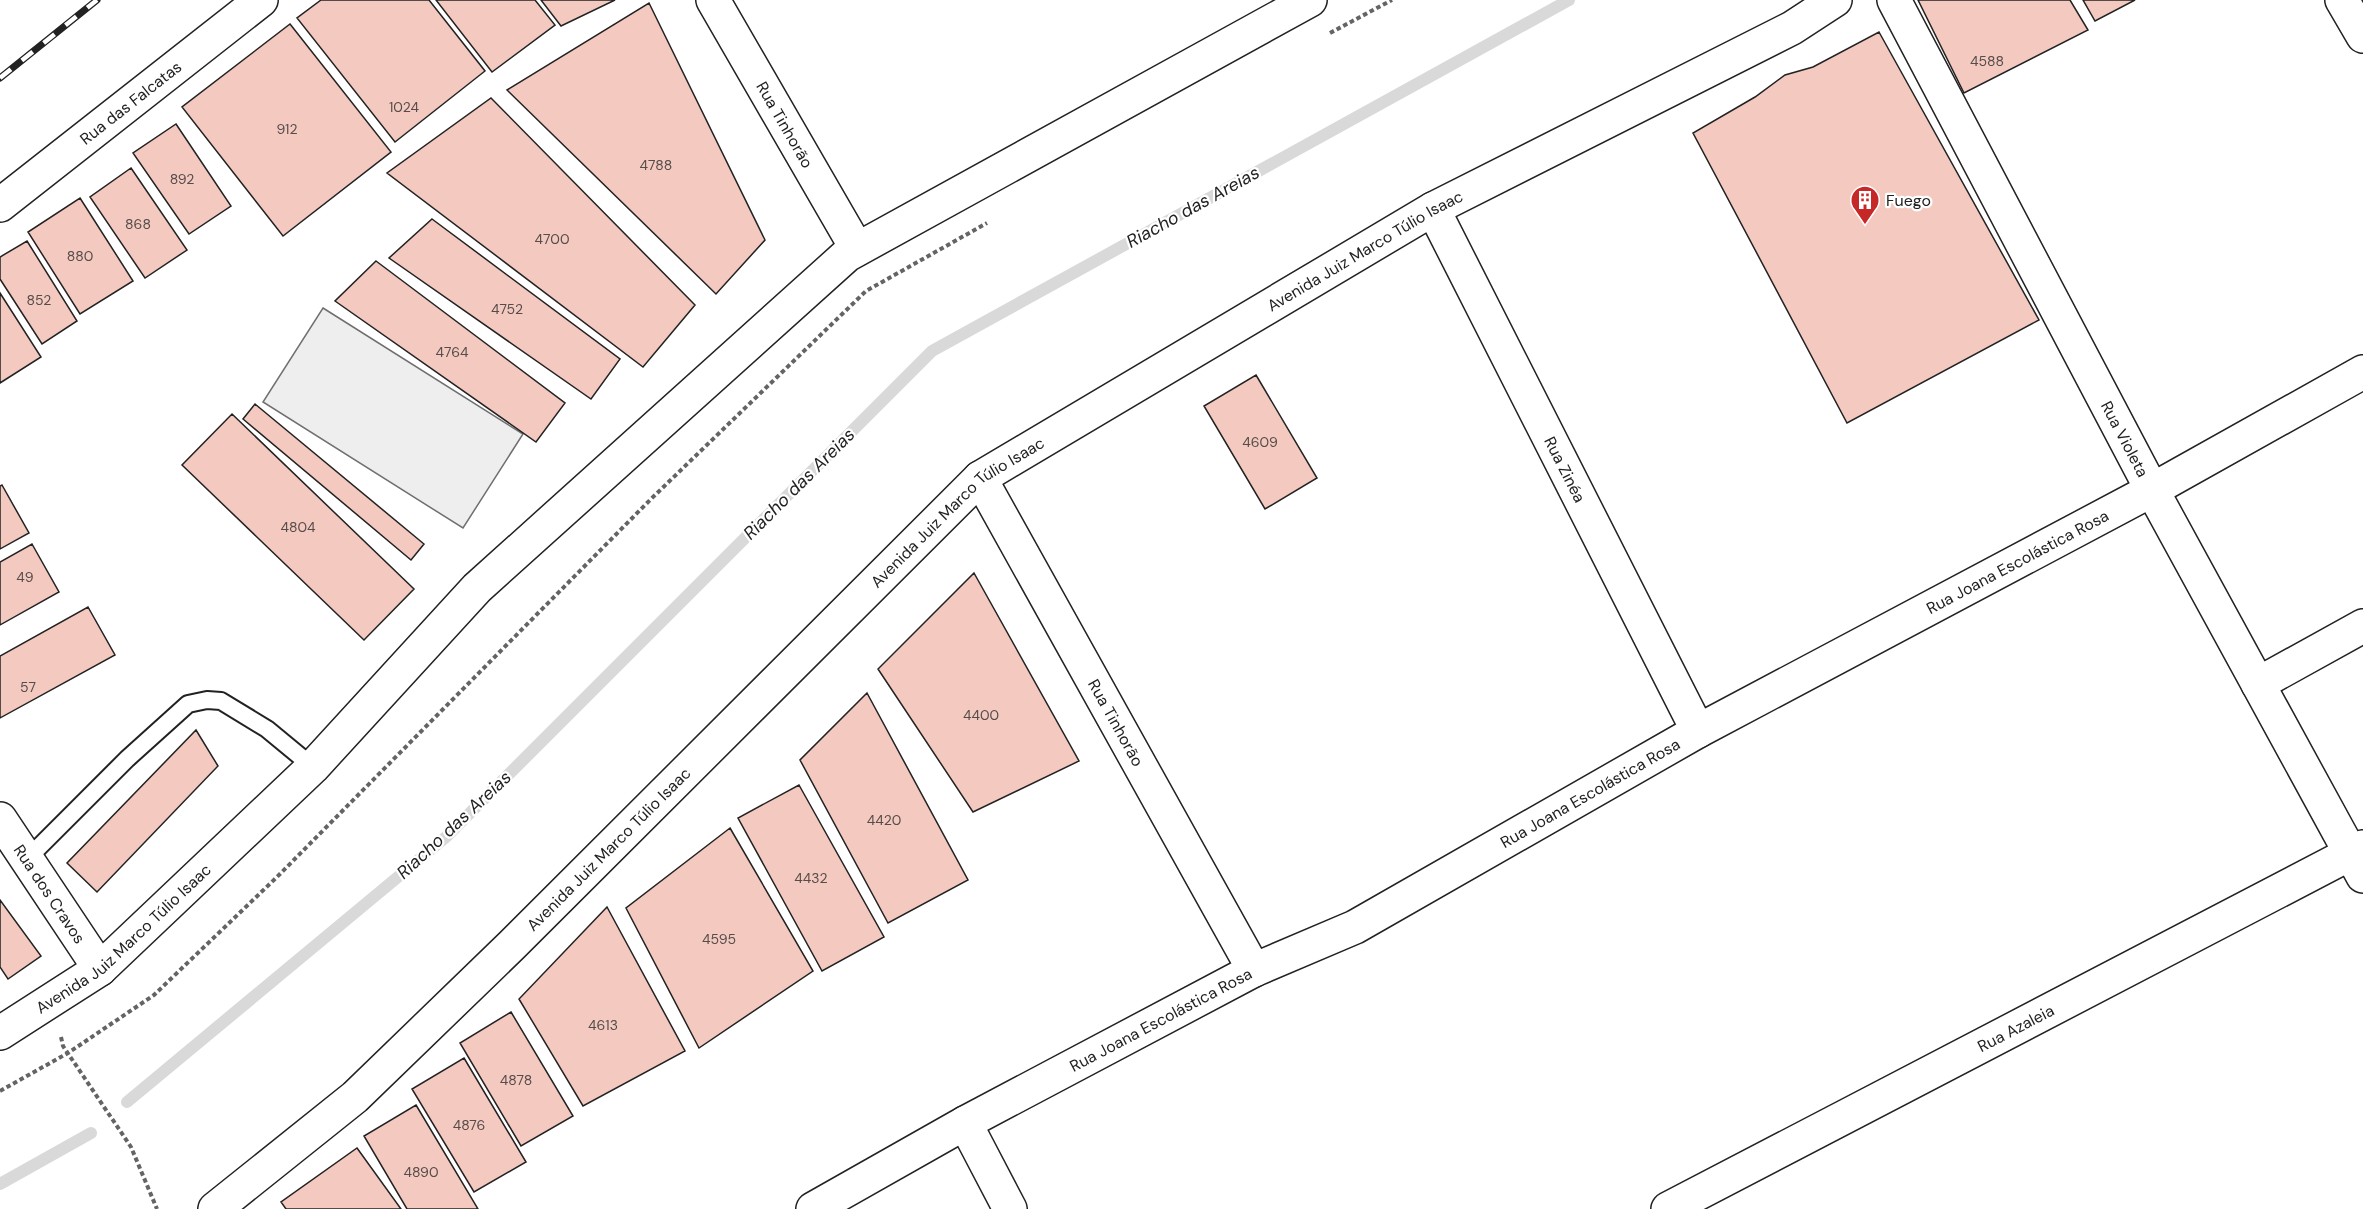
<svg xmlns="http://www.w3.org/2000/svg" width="2363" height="1209" viewBox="0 0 2363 1209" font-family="'DM Sans',sans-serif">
<rect width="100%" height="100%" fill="#fff"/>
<path fill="#eee" stroke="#6f6f6f" stroke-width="1.5" d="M 323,308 L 523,434 L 463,528 L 263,402 Z"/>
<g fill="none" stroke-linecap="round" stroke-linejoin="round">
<path stroke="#d9d9d9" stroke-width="12" d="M 127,1102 L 446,837 L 932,351 L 1569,0
M 0,1184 L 91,1133"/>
</g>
<path fill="#f3c9c0" stroke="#222" stroke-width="1.5" d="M 321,0 L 429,0 L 485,71 L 395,142 L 297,18 Z
M 436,0 L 535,0 L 555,25 L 492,72 Z
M 541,0 L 615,0 L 561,26 Z
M 1918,0 L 2070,0 L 2088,30 L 1964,93 Z
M 2083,0 L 2135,0 L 2095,21 Z
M 649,3 L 765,240 L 716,294 L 507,90 Z
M 290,24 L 391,152 L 283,236 L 182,107 Z
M 1879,32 L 2039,320 L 1847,423 L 1693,133 L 1755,97 L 1785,75 L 1813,67 Z
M 491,98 L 695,305 L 643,367 L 387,173 Z
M 176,124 L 231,206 L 189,234 L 133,153 Z
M 131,168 L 187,250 L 145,278 L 90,197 Z
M 80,198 L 133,281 L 80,314 L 28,232 Z
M 432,219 L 620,359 L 591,399 L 389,258 Z
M 27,241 L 77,321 L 42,344 L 0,279 L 0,257 Z
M 376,261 L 565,403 L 536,442 L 335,301 Z
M 0,293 L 41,357 L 0,383 Z
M 1256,375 L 1317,478 L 1265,509 L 1204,406 Z
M 255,404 L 424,544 L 411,560 L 243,419 Z
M 232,414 L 414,589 L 364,640 L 182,465 Z
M 2,485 L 29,533 L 0,549 L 0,486 Z
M 32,544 L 59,592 L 0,625 L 0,562 Z
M 974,573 L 1079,761 L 973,812 L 878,669 Z
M 88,607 L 115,655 L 0,718 L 0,656 Z
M 867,693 L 968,880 L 888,923 L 800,760 Z
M 196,730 L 218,766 L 97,892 L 67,863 Z
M 799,785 L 884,937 L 822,971 L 738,818 Z
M 730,828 L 813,971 L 699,1048 L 626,908 Z
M 0,900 L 41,956 L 8,979 L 0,967 Z
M 607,907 L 685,1051 L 583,1106 L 519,999 Z
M 511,1012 L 573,1116 L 521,1146 L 460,1043 Z
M 464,1058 L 526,1162 L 474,1192 L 412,1089 Z
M 416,1105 L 478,1209 L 407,1209 L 364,1136 Z
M 357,1148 L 401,1209 L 286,1209 L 281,1202 Z"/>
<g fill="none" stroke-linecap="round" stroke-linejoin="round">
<g stroke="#222" stroke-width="20">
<path id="service" d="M 26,860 L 127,759 L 188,704 L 207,700 L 221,701 L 267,729 L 313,767"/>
</g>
<g stroke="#222" stroke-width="36">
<g id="minor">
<path id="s1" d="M 713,0 L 857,249"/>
<path d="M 2342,0 L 2363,36"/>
<path id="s2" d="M 0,205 L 261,0"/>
<path id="s3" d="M 1433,209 L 1698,731"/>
<path id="s4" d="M 980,478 L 1254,970"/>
<path d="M 2258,684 L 2363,626"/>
<path id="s5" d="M 0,819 L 100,969"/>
<path d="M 965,1123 L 1010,1209"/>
<path id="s6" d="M 813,1209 L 965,1123 L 1254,970 L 1355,927 L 1698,731 L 2152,490 L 2363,372"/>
<path id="s7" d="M 1668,1209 L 2363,847"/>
</g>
</g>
<g stroke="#222" stroke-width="36">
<g id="tertiary">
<path id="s8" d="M 1894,0 L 2152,490 L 2363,876"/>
</g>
</g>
<g stroke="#222" stroke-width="36">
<g id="primary">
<path id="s9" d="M 0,1033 L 100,969 L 313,767 L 477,588 L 847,255 L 1310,0"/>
<path id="s10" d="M 215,1209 L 355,1097 L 512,945 L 980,478 L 1433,209 L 1792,28 L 1835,0"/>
</g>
</g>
<path stroke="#646464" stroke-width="4" stroke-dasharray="4.5 3" stroke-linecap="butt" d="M 1330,33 L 1392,0
M 61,1037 L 63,1046 L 131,1147 L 157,1209
M 0,1091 L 68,1053 L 154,995 L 277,877 L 651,499 L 866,291 L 987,223"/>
<use href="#service" stroke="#fff" stroke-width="16"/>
<use href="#minor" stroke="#fff" stroke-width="33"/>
<use href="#tertiary" stroke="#fff" stroke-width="33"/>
<use href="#primary" stroke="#fff" stroke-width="33"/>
<g stroke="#222" stroke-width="7">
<path id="rail" d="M 0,78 L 97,0"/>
</g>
<use href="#rail" stroke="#fff" stroke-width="4.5" stroke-dasharray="14" stroke-linecap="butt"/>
</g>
<defs>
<g id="building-pin" transform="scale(1.5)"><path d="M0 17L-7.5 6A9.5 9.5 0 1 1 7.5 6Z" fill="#c62828" stroke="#fff"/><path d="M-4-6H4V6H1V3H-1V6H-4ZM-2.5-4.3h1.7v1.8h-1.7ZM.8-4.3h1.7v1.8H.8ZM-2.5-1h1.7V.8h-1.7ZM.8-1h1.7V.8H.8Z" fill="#fff"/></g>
</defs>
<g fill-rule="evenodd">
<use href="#building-pin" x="1865" y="200"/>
</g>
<g text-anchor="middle" stroke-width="4.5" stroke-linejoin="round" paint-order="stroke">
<g font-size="14" fill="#564c4a">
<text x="1987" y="66">4588</text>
<text x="404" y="112">1024</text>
<text x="287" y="134">912</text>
<text x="656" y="170">4788</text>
<text x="182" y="184">892</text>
<text x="138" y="229">868</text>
<text x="552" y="244">4700</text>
<text x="80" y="261">880</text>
<text x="39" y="305">852</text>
<text x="507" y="314">4752</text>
<text x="452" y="357">4764</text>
<text x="1260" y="447">4609</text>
<text x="298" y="532">4804</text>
<text x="25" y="582">49</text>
<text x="28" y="692">57</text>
<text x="981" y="720">4400</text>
<text x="884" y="825">4420</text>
<text x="811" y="883">4432</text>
<text x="719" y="944">4595</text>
<text x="603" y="1030">4613</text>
<text x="516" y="1085">4878</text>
<text x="469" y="1130">4876</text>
<text x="421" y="1177">4890</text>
</g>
<g font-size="16" fill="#222" stroke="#fff">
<text dy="6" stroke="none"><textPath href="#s2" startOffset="166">Rua das Falcatas</textPath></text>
<text dy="6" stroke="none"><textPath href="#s1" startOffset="144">Rua Tinhorão</textPath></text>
<text dy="6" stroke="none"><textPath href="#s10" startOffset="1506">Avenida Juiz Marco Túlio Isaac</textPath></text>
<text dy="6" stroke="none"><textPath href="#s8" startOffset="496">Rua Violeta</textPath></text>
<text dy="6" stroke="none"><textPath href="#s3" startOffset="292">Rua Zinéa</textPath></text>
<text dy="6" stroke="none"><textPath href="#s10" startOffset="1020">Avenida Juiz Marco Túlio Isaac</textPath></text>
<text dy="6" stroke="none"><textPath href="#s6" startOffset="1368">Rua Joana Escolástica Rosa</textPath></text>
<text dy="6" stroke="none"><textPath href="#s4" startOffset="280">Rua Tinhorão</textPath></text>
<text dy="6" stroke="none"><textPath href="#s6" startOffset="882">Rua Joana Escolástica Rosa</textPath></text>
<text dy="6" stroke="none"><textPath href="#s10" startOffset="534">Avenida Juiz Marco Túlio Isaac</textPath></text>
<text dy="6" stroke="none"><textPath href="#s5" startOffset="90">Rua dos Cravos</textPath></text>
<text dy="6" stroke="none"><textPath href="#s9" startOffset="156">Avenida Juiz Marco Túlio Isaac</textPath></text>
<text dy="6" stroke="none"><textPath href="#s6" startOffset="396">Rua Joana Escolástica Rosa</textPath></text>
<text dy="6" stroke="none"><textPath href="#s7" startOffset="392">Rua Azaleia</textPath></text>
</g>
<g font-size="16" fill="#222" stroke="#fff" text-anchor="start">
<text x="1886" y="206">Fuego</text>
</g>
<g font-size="18" font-style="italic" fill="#222" stroke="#fff">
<text transform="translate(1193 207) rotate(-29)" y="6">Riacho das Areias</text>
<text transform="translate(799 484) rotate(-45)" y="6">Riacho das Areias</text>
<text transform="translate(454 825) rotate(-43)" y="6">Riacho das Areias</text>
</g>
</g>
</svg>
